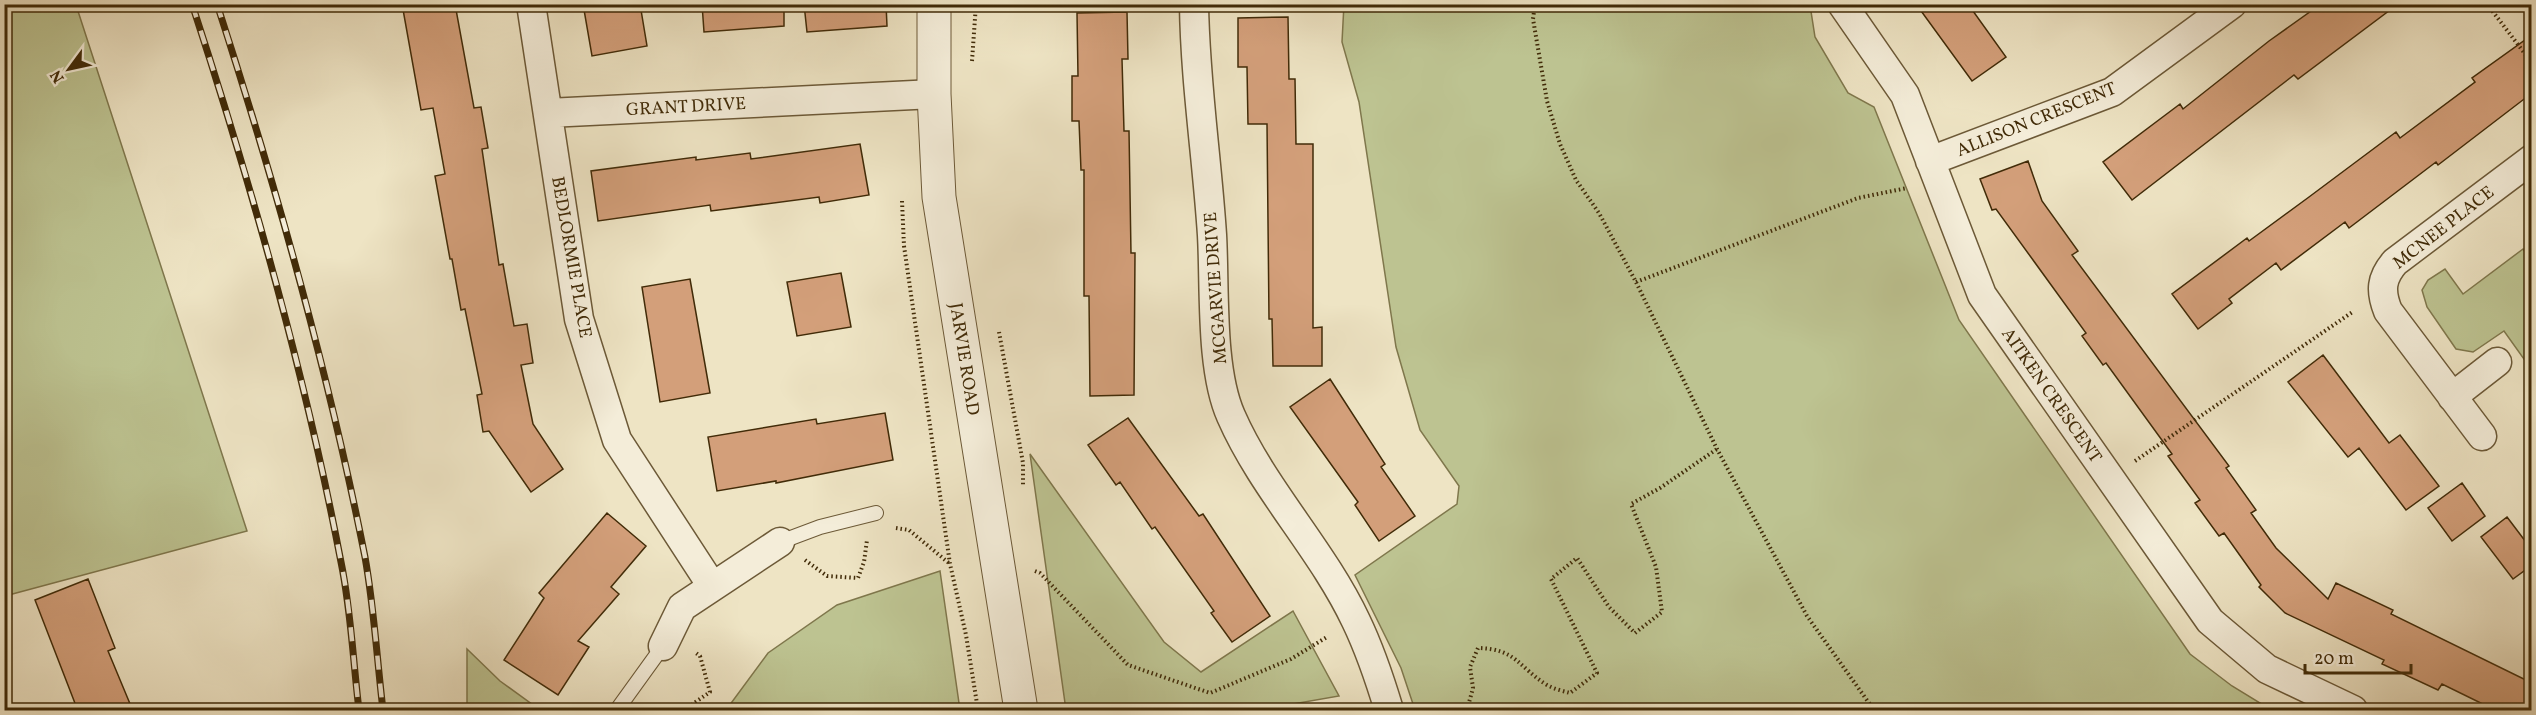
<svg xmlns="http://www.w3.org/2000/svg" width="2536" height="715" viewBox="0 0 2536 715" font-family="Vollkorn,serif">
<rect width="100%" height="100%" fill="#eee4c4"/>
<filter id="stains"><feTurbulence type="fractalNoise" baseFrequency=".00333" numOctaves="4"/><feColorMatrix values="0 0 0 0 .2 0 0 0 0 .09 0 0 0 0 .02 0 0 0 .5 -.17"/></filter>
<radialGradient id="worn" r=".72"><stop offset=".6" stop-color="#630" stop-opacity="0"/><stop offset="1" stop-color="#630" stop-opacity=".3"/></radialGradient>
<path fill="#bdc391" stroke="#7f774c" stroke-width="1.5" d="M 5,4 L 76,5 L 247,531 L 5,596 Z
M 1344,4 L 1810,5 L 1815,37 L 1848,93 L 1874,107 L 1959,320 L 2190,654 L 2232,686 L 2265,706 L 2268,710 L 1415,710 L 1401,668 L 1355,575 L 1457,504 L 1459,486 L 1420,430 L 1396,347 L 1359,102 L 1342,42 Z
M 2523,249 L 2531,261 L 2531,369 L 2504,331 L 2473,352 L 2456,349 L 2427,307 L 2422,290 L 2428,280 L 2445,269 L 2463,294 Z
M 1030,454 L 1164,642 L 1201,672 L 1293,611 L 1339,696 L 1259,710 L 1066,710 Z
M 940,571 L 960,710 L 726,710 L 768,653 L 837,605 Z
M 467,649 L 500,681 L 540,710 L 467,710 Z"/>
<path fill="#d39f7a" stroke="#412b08" stroke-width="1.5" d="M 402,4 L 455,4 L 474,108 L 481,107 L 488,148 L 482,149 L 499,265 L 503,264 L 514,326 L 527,324 L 533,363 L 521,365 L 533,424 L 563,469 L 531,492 L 489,431 L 483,432 L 477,395 L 482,394 L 465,309 L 461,310 L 452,259 L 450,259 L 435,176 L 445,174 L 433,108 L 421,110 Z
M 583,4 L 640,4 L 647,46 L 592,56 Z
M 702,4 L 784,4 L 784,26 L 704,32 Z
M 804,4 L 886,4 L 887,26 L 807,32 Z
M 1916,4 L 1968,4 L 2006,57 L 1972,81 Z
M 2321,4 L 2398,4 L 2298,79 L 2294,75 L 2132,200 L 2103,162 L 2180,104 L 2183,109 L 2269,41 Z
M 1127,12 L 1128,59 L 1122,59 L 1124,131 L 1129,131 L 1131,253 L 1135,253 L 1134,395 L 1090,396 L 1089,296 L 1084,296 L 1084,170 L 1081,170 L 1079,121 L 1072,121 L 1072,76 L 1078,76 L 1077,13 Z
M 1288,17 L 1289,79 L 1295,79 L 1296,144 L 1313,144 L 1313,328 L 1322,327 L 1322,366 L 1273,366 L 1272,319 L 1269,319 L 1267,124 L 1248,124 L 1247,67 L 1238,67 L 1238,18 Z
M 2532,35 L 2532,93 L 2438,165 L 2436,162 L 2349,228 L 2345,222 L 2281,270 L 2276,263 L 2229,299 L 2232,303 L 2198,329 L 2172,294 L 2247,238 L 2249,241 L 2309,197 L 2396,132 L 2400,138 L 2475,82 L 2472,78 Z
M 860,144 L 869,195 L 820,203 L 819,197 L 711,211 L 710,205 L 598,221 L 591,171 L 696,157 L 696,160 L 750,153 L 751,159 Z
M 2028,161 L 2042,201 L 2078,251 L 2072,255 L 2229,466 L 2226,468 L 2256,510 L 2251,513 L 2276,548 L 2328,599 L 2336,583 L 2393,610 L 2391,614 L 2532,683 L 2532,711 L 2497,711 L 2442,684 L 2438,690 L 2382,664 L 2384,660 L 2285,613 L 2259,587 L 2261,585 L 2224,533 L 2219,536 L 2195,503 L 2200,500 L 2168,456 L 2172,454 L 2106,363 L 2103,365 L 2082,336 L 2086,333 L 1996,209 L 1992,210 L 1980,179 Z
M 841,273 L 851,327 L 797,336 L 787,282 Z
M 690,279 L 710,393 L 660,402 L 642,287 Z
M 2323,355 L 2389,443 L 2400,435 L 2439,486 L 2406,510 L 2359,448 L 2348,457 L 2288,382 Z
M 1330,379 L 1385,464 L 1381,467 L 1415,516 L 1379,541 L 1355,505 L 1358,502 L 1290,407 Z
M 885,413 L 893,460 L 776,483 L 776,481 L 717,491 L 708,437 L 816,419 L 817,424 Z
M 1128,418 L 1199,516 L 1203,514 L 1270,616 L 1232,642 L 1211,613 L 1214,611 L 1155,527 L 1152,529 L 1120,482 L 1116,485 L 1088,445 Z
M 2462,483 L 2485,516 L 2452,541 L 2428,508 Z
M 607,513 L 646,546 L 611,587 L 619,594 L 578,641 L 589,647 L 558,695 L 504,660 L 544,598 L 539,593 Z
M 2507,517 L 2532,550 L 2532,565 L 2513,579 L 2481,537 Z
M 88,579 L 115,648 L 108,651 L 133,711 L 78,711 L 35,600 Z"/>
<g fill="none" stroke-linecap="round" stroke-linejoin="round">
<g stroke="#6c5937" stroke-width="16">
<path id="service" d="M 780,542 L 820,527 L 876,513
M 619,707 L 663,646"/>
</g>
<g stroke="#6c5937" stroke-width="31">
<path id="minor" d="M 531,4 L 579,319 L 617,440 L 712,586
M 1194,4 C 1195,82 1207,158 1212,235 C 1215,287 1210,369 1231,416 C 1263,489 1322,549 1356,621 C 1370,650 1380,680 1389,710
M 1842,4 L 1905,95 L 1982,295 L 2210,621 L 2267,669 L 2353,710
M 548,113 L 934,94
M 1930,161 L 2112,92 L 2232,4
M 2452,397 L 2497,362
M 2482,436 L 2388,311 C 2380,291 2381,278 2395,262 L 2532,159
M 663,646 L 682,607 L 780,542"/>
</g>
<g stroke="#6c5937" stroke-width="35">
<path id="tertiary" d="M 934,4 L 934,94 L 939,197 L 1021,710"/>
</g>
<path stroke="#412b08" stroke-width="4" stroke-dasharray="1.5 3" stroke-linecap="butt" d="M 1535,4 L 1533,19 L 1547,101 L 1560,144 L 1576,180 L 1599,213 L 1636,282 L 1717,449 L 1807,616 L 1874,710
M 2487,4 L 2532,63
M 972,61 L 976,4
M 902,201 L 904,246 L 950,564 L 966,635 L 978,710
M 1636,282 L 1858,198 L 1907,188
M 999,332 L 1023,463 L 1023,485
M 2135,461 L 2354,311
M 896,528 L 909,530 L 950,564
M 805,560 L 827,576 L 858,578 L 864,562 L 867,540
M 1035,571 L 1040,573 L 1128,665 L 1210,693 L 1291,659 L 1327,637
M 684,710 L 710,692 L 700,656 L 696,653
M 1467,710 L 1473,688 L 1470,667 L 1478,648 C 1517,649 1518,667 1547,685 C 1554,689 1563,691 1570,693 L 1597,673 L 1551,579 L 1577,558 L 1609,607 L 1635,633 L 1662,612 L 1656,567 L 1631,504 L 1660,488 L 1717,449"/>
<use href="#service" stroke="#f4edd9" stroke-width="14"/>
<use href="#minor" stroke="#f4edd9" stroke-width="28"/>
<use href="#tertiary" stroke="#f4edd9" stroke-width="33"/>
<g stroke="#412b08" stroke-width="7">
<path id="rail" d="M 192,4 C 252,187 305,373 341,562 C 351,610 353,661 359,710
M 217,4 C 276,186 328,370 365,557 C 374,607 377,660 383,710"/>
</g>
<use href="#rail" stroke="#f4edd9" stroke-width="4.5" stroke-dasharray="14" stroke-linecap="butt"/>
</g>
<g text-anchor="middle" stroke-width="4.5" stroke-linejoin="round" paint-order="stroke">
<g font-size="18" fill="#412b08" stroke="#f4edd9">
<text transform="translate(686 106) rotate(-3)" y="6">GRANT DRIVE</text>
<text transform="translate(2036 119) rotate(-22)" y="6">ALLISON CRESCENT</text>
<text transform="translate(2443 227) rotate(-38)" y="6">MCNEE PLACE</text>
<text transform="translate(572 257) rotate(80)" y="6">BEDLORMIE PLACE</text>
<text transform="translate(1215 288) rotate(-94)" y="6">MCGARVIE DRIVE</text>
<text transform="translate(965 359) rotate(81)" y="6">JARVIE ROAD</text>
<text transform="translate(2052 395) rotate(55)" y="6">AITKEN CRESCENT</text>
</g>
</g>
<rect width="2536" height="715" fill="none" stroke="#eee4c4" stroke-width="24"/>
<rect x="6" y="6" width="2524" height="703" fill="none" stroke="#412b08" stroke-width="3"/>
<rect x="12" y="12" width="2512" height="691" fill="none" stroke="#412b08" stroke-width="1.5"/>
<g transform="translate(69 69) rotate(237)" stroke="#f4edd9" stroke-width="4.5" paint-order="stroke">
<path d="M0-4.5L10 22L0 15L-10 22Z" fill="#412b08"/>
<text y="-9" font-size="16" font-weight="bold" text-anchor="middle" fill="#412b08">N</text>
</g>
<path d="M2305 664v9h106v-9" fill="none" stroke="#412b08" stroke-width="3"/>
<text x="2314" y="664" font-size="18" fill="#412b08" stroke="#f4edd9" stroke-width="4.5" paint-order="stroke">20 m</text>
<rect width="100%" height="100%" filter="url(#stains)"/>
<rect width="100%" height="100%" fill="url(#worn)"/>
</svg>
